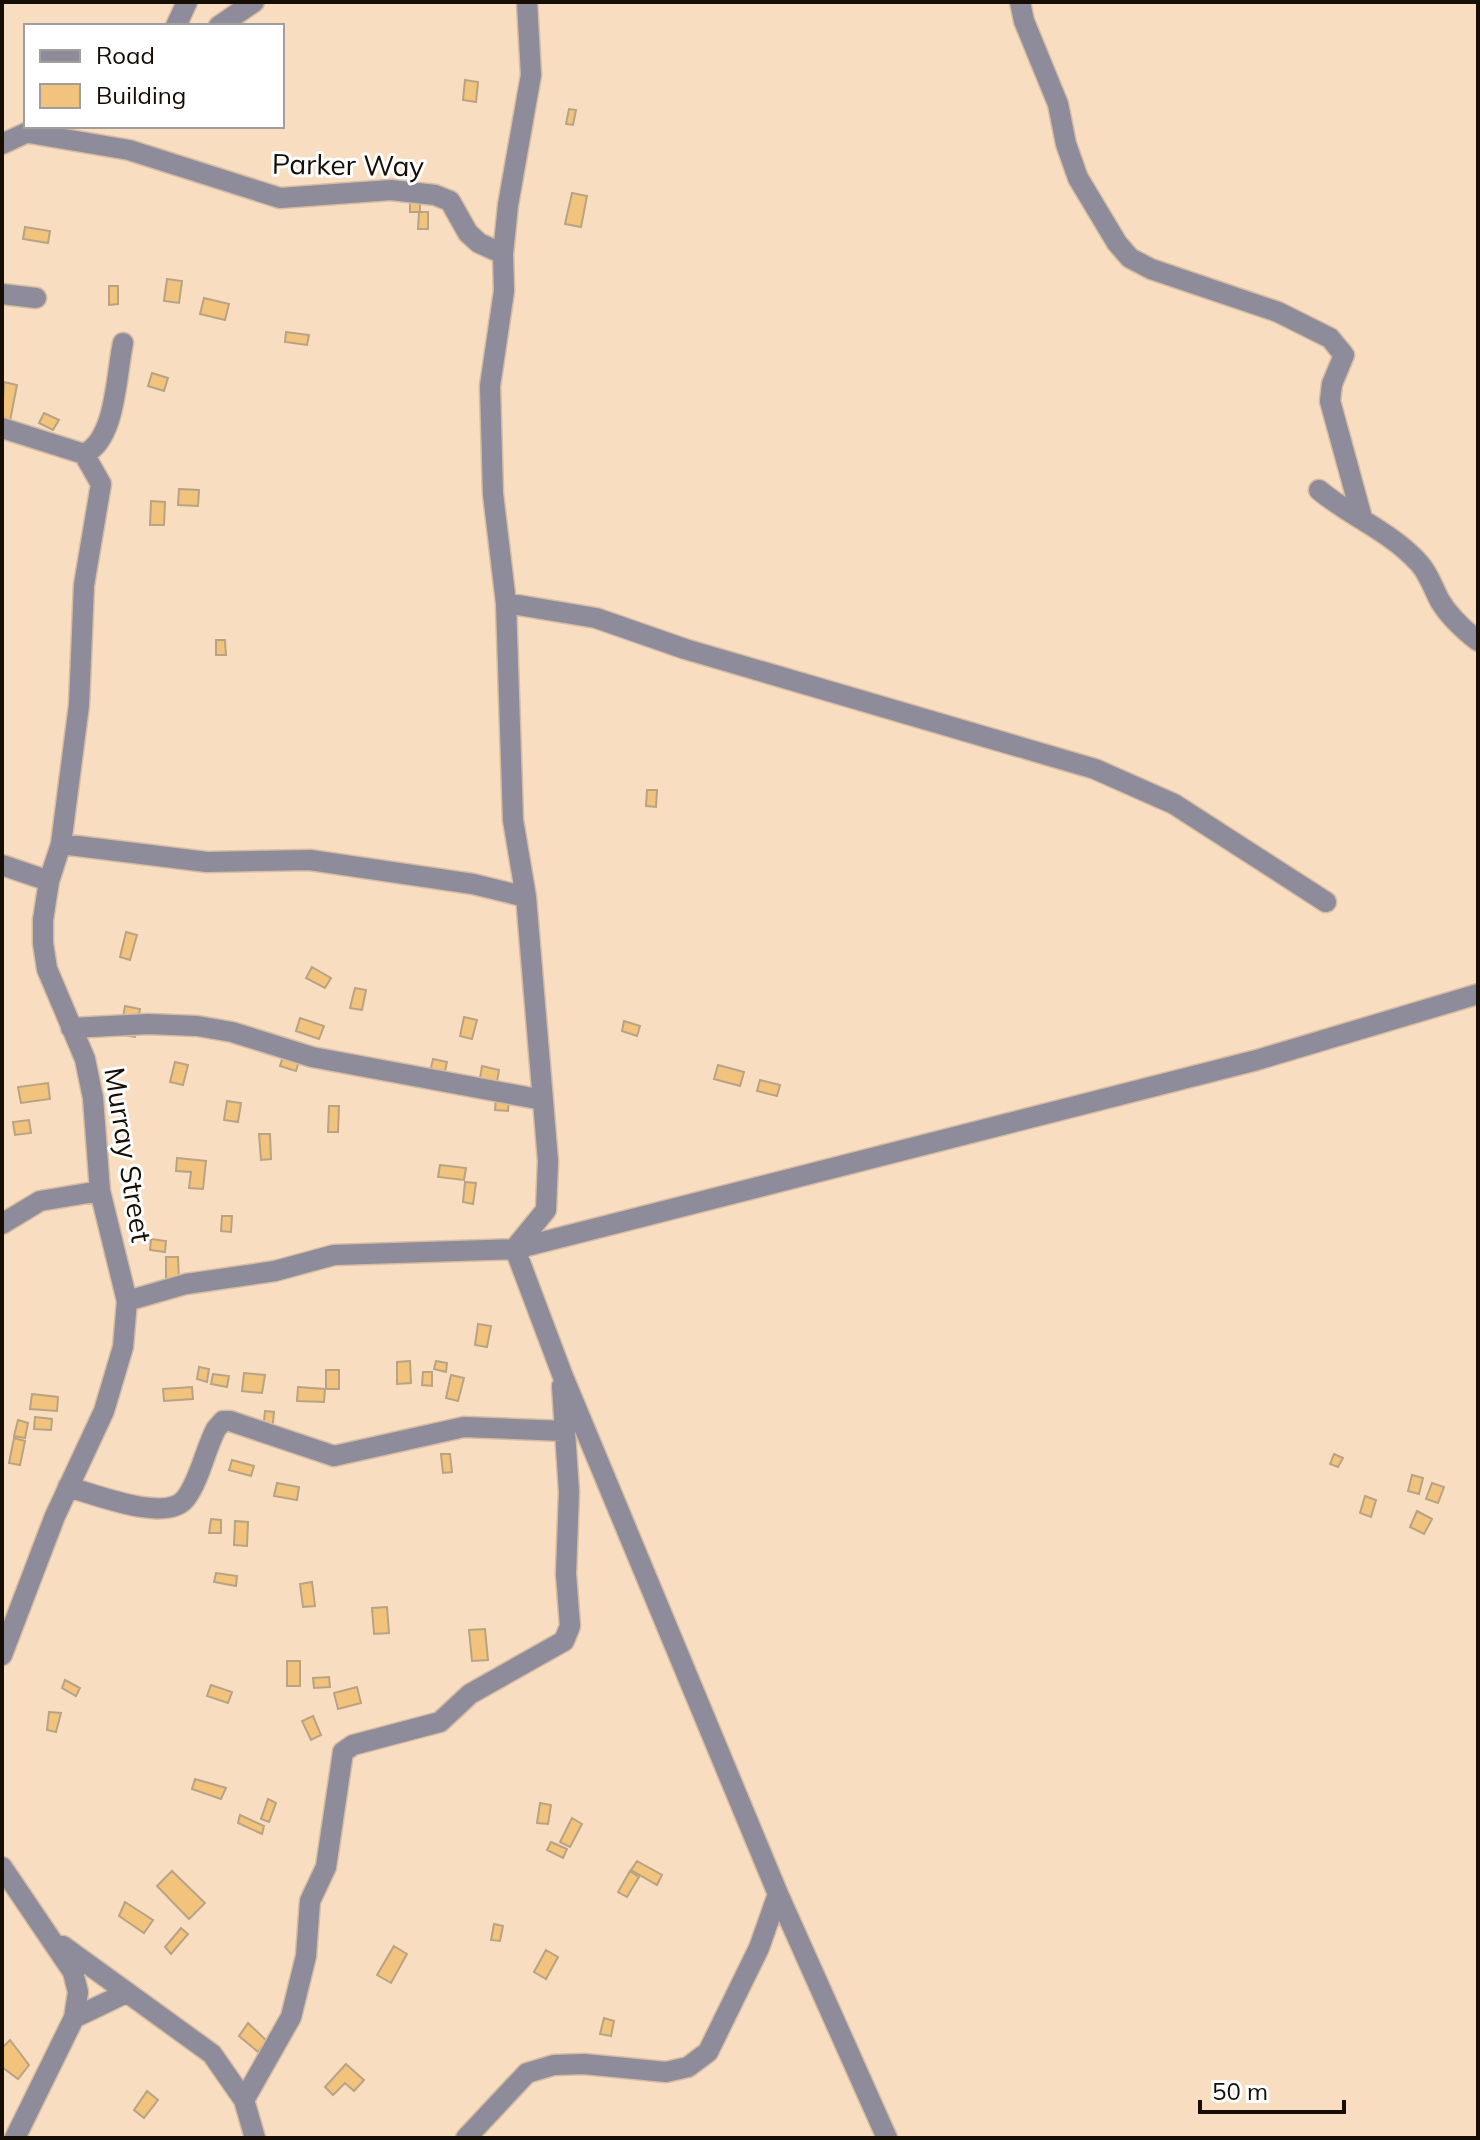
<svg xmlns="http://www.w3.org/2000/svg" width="1480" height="2140" viewBox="0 0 1480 2140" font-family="Mulish,sans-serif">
<rect width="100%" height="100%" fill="#f9ddc1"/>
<path fill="#f1c37c" stroke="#b8a384" stroke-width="2" d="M 465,80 L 478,82 L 476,102 L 463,100 Z
M 569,109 L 576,110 L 573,125 L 566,124 Z
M 572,193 L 587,196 L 581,227 L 565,224 Z
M 410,203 L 420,203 L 420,212 L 428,212 L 428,229 L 418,229 L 419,212 L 410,212 Z
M 25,227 L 50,231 L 48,243 L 23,239 Z
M 167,279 L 182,281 L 179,303 L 164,301 Z
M 109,286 L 118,286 L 118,304 L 109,305 Z
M 204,298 L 229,304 L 225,320 L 200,314 Z
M 286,332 L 309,335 L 307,345 L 285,342 Z
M 152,373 L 168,378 L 164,391 L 148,386 Z
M 4,382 L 17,385 L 10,421 L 2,420 Z
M 44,413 L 59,420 L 53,430 L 39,423 Z
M 179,489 L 199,490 L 198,506 L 178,505 Z
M 151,501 L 165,502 L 164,525 L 150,525 Z
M 216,640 L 225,640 L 226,655 L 216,655 Z
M 647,790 L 657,790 L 656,807 L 646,806 Z
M 126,932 L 137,935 L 130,960 L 120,957 Z
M 312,967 L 331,978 L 325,988 L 306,978 Z
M 355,988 L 366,990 L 362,1010 L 350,1008 Z
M 125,1006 L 140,1009 L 135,1037 L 120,1035 Z
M 464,1017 L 477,1020 L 472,1039 L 460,1036 Z
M 300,1018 L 324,1026 L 319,1039 L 296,1031 Z
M 624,1021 L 640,1026 L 637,1036 L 622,1031 Z
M 283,1056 L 299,1061 L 296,1071 L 280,1066 Z
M 433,1059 L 447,1062 L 441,1088 L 427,1085 Z
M 175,1062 L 188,1065 L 183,1085 L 170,1082 Z
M 718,1065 L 744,1072 L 740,1086 L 714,1079 Z
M 482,1066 L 499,1070 L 497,1082 L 480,1078 Z
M 760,1080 L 780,1085 L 777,1096 L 757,1091 Z
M 48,1083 L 50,1099 L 21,1103 L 18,1087 Z
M 497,1085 L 510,1086 L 508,1111 L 495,1110 Z
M 227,1101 L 241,1103 L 238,1122 L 224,1120 Z
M 329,1106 L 339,1106 L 338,1132 L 328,1132 Z
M 29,1120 L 31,1133 L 15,1135 L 13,1122 Z
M 259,1134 L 270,1134 L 271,1159 L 261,1160 Z
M 177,1158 L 206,1161 L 203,1189 L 189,1188 L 191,1172 L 176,1171 Z
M 440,1165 L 466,1168 L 464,1180 L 438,1177 Z
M 465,1182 L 476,1183 L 473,1204 L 463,1202 Z
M 222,1216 L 232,1216 L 231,1232 L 221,1231 Z
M 151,1239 L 166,1241 L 165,1252 L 150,1250 Z
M 166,1257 L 178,1257 L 179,1280 L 166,1280 Z
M 478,1324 L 491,1326 L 487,1347 L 475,1345 Z
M 410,1361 L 411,1383 L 397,1384 L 397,1362 Z
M 436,1361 L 447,1363 L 446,1372 L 434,1369 Z
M 199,1367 L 209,1369 L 207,1382 L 197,1379 Z
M 326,1370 L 339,1370 L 339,1389 L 326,1389 Z
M 423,1372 L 432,1372 L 432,1386 L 422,1385 Z
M 244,1373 L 265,1375 L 262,1393 L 242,1391 Z
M 213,1374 L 229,1376 L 227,1387 L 211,1384 Z
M 451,1375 L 464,1378 L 458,1401 L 446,1398 Z
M 192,1387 L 193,1399 L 164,1401 L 163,1389 Z
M 298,1387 L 325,1389 L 324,1402 L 297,1401 Z
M 32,1394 L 58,1397 L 57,1411 L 30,1409 Z
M 265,1411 L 274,1412 L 272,1433 L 263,1431 Z
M 35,1417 L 52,1419 L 51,1430 L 34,1429 Z
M 18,1420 L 28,1423 L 25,1438 L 14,1436 Z
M 14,1438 L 25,1441 L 20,1465 L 9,1463 Z
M 441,1454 L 450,1454 L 452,1472 L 443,1473 Z
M 1334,1454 L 1343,1458 L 1338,1467 L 1330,1464 Z
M 232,1460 L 254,1466 L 251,1476 L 229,1470 Z
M 1412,1475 L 1423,1478 L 1419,1494 L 1408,1491 Z
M 277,1483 L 299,1487 L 297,1500 L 274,1496 Z
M 1432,1483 L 1444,1487 L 1438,1503 L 1426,1499 Z
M 1365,1496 L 1376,1500 L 1371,1517 L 1360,1513 Z
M 1417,1511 L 1432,1519 L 1424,1534 L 1410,1527 Z
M 211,1519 L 221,1520 L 221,1533 L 209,1533 Z
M 235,1521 L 248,1522 L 247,1546 L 234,1545 Z
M 216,1573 L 237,1576 L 236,1586 L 214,1582 Z
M 312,1582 L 315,1606 L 303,1607 L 300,1584 Z
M 387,1607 L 389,1633 L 374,1634 L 372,1608 Z
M 485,1629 L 488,1660 L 472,1661 L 469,1630 Z
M 287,1661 L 300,1661 L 300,1686 L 287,1686 Z
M 329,1677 L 330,1687 L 314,1688 L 313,1678 Z
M 65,1680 L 80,1688 L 76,1696 L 62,1688 Z
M 211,1685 L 232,1692 L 228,1703 L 207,1696 Z
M 357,1687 L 361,1703 L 338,1709 L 334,1693 Z
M 49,1712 L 61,1713 L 56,1732 L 47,1730 Z
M 313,1716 L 321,1735 L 311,1740 L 302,1721 Z
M 195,1779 L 226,1788 L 221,1799 L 192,1789 Z
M 268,1799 L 276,1803 L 269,1822 L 261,1819 Z
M 540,1803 L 551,1805 L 548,1824 L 537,1823 Z
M 240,1815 L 264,1826 L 262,1834 L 238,1823 Z
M 572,1818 L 582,1824 L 570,1847 L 560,1842 Z
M 551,1842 L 567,1849 L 563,1858 L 547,1850 Z
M 637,1861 L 662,1875 L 657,1885 L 631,1870 Z
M 172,1871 L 205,1903 L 189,1919 L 157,1886 Z
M 630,1871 L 639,1877 L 627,1897 L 618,1892 Z
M 125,1902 L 153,1920 L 144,1933 L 119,1916 Z
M 494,1924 L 503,1926 L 500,1941 L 491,1940 Z
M 181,1928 L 188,1934 L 171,1954 L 165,1947 Z
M 394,1946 L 407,1954 L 391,1983 L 377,1975 Z
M 546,1950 L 558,1957 L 546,1979 L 534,1972 Z
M 604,2018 L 614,2021 L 611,2036 L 600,2034 Z
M 248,2023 L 267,2041 L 258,2052 L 239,2036 Z
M 10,2040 L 29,2065 L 18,2079 L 2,2067 L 2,2048 Z
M 346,2064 L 364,2080 L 354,2091 L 345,2083 L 333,2095 L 325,2087 Z
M 147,2091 L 158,2100 L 144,2118 L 134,2110 Z"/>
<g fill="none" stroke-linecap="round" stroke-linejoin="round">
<g stroke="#d5bca3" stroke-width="23">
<path id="minor" d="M 1020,2 L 1024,21 L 1058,104 L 1066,144 L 1078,178 L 1117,243 L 1130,258 L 1151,269 L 1278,312 L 1330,338 L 1344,355 L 1332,384 L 1330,401 L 1362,518
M 176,26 L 187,2
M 219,26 L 254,2
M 29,133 L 129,150 L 280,198 L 391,190 L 435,195 L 450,201 L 468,233 L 479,243 L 503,254
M 2,144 L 41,126
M 2,294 L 36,298
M 2,428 L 84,454 L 101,484 L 84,585 L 79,705 L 61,844 L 49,881 L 43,920 L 43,943 L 47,969 L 85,1059 L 93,1098 L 100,1191 L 127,1301 L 123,1347 L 104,1411 L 55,1516 L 2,1655
M 84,454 C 116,440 116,375 123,343
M 1319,490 C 1351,517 1390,531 1419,563 C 1429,574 1433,588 1440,601 C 1449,616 1464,630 1478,641
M 506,603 L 596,618 L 685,649 L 1095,769 L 1174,804 L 1326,902
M 61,844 L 207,862 L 310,860 L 473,884 L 526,897
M 2,865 L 49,881
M 71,1028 L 148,1024 L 197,1026 L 232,1032 L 312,1057 L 543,1100
M 2,1224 L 40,1201 L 100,1191
M 515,1248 L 546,1210 L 548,1161 L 526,897 L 513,820 L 506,603 L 493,494 L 490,386 L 504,291 L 503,254 L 508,205 L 531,75 L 527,2
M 515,1249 L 562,1374 L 778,1894 L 887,2138
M 127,1301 L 186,1284 L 275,1271 L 334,1255 L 515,1249 L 1257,1060 L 1478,994
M 68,1487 C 95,1494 167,1524 186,1498 C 200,1479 205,1450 216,1429 L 223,1421 L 230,1421 L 334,1456 L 464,1427 L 564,1431
M 2,1867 L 73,1972 L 78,1992 L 74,2018 L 15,2138
M 63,1946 L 212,2054 L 244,2100 L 255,2138
M 74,2018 L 126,1993
M 244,2100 L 291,2017 L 306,1956 L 310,1901 L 326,1867 L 343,1752 L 353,1745 L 440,1722 L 470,1694 L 564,1641 L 570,1626 L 566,1574 L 569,1492 L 562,1386
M 466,2138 L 527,2073 L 554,2065 L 584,2064 L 666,2072 L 688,2067 L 708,2052 L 759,1948 L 778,1894"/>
</g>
<use href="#minor" stroke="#8e8b9a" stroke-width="20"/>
</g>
<g text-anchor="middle" stroke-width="6" stroke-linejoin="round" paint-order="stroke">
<g font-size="28" fill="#160d04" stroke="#fff">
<text transform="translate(348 165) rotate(1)" y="10">Parker Way</text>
<text transform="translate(128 1155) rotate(81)" y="10">Murray Street</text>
</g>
</g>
<rect width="1480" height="2140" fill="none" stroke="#160d04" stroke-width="8"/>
<rect x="24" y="24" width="260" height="104" fill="#ffffff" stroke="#a29e9b" stroke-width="2"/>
<rect x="40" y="50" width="40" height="12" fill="#8e8b9a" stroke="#a29e9b" stroke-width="2"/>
<text x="96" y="64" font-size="24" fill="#160d04">Road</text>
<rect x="40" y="84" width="40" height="24" fill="#f1c37c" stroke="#a29e9b" stroke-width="2"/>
<text x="96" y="104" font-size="24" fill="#160d04">Building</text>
<path d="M1200 2100v12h144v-12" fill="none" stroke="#160d04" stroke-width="4"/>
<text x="1212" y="2100" font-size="24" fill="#160d04" stroke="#ffffff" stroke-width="6" paint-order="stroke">50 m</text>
</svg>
